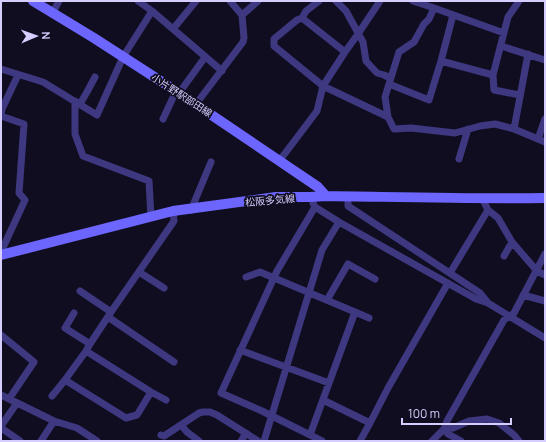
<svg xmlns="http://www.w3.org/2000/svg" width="546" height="442" viewBox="0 0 546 442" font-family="Manrope,'Noto Sans JP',sans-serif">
<rect width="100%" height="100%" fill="#110d21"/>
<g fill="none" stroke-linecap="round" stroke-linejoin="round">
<path stroke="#3d3880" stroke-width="7" d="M 138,1 L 152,11 L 173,29 L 196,1
M 319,1 L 306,11 L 302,18 L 297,20 L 274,39 L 274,46 L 323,86 L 388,117 L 385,97 L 389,84
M 336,1 L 346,11 L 363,42 L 366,61 L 377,73 L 384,75 L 390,78
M 413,1 L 434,8
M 519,1 L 508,17 L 493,75 L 494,90 L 520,95
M 53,12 L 59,1
M 242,15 L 258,1
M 302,18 L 345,52
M 173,29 L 222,71
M 501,46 L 545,60
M 441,61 L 453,15
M 1,69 L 43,82 L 97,115 L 123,57 L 152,11
M 493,75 L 441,61 L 429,100 L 389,84 L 399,52 L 414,42 L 424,24 L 429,19 L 434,8 L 504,33
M 75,101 L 75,134 L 83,156 L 149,181 L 151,217
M 80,104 L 87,92 L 95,77
M 196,104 L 243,42 L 244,38 L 242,15 L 230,1
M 1,116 L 2,109 L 18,75
M 388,117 L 394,129 L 411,128 L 455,133 L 480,126 L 495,124 L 514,129 L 528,54
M 163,119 L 176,91 L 182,89 L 203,60
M 514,129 L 545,142
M 538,139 L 545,119
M 459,159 L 468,129
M 279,160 L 283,156 L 317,111 L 323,86 L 345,52 L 358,34 L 380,1
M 348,196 L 348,206 L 480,293 L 488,303
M 482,198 L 488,210 L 498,218 L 512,242 L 537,271 L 545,275
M 313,203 L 315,207 L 339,222 L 476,299 L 488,303 L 545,338
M 315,207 L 277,271 L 221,393 L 262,411 L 322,441
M 191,210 L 211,162
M 1,252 L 25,200 L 19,193 L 24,124 L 1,116
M 504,256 L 512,242
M 139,272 L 164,288
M 450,273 L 488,210
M 246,277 L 260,272 L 355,312
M 80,291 L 111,312
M 523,295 L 545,301
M 327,300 L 348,264 L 375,279
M 74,313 L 65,328 L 90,344
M 108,317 L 174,362
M 1,335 L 34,362 L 9,399
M 240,350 L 329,383
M 86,351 L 151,392 L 137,415 L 126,418 L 65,380 L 86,351 L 90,344 L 111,312 L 174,221 L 173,211
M 151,392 L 166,400
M 1,395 L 54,421 L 77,428 L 97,441
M 52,396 L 65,380
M 323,400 L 370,423 L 360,441
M 370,423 L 388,388 L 448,283
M 181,425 L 187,432 L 199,441
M 1,426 L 17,403
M 1,428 L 20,441
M 444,429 L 453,428 L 469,421 L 487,419 L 499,423 L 514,435 L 519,441
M 444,429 L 448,434 L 461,441
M 161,435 L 164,436 L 199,413 L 203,412 L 210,412 L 217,415 L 258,441
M 310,435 L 355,312 L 369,318
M 41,441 L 54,421
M 241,441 L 246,433
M 264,441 L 322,250 L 339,222
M 432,441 L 444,429 L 447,421 L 504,320 L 514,313 L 545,254"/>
<path stroke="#6d66fe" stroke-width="10" d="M 33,1 L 94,38 L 176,91 L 318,187 L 326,196
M 1,255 L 173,211 L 276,197 L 310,197 L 326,196 C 399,197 472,199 545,198"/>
</g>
<g text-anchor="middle" stroke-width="3.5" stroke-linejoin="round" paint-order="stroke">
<g font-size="10" fill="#d5ceff" stroke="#110d21">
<text transform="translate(182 95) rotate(33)" y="4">小片野駅部田線</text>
<text transform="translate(270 200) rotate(-5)" y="4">松阪多気線</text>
</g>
</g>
<rect width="546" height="442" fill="none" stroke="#d5ceff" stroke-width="4"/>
<g transform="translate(36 36) rotate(88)" stroke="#110d21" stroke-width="3" paint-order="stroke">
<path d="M0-3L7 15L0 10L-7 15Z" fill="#d5ceff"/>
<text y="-6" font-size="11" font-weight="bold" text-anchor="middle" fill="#d5ceff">N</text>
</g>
<path d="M402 418v6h109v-6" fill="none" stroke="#d5ceff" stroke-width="2"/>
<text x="408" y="418" font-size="12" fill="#d5ceff" stroke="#110d21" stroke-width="3" paint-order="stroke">100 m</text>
</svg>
